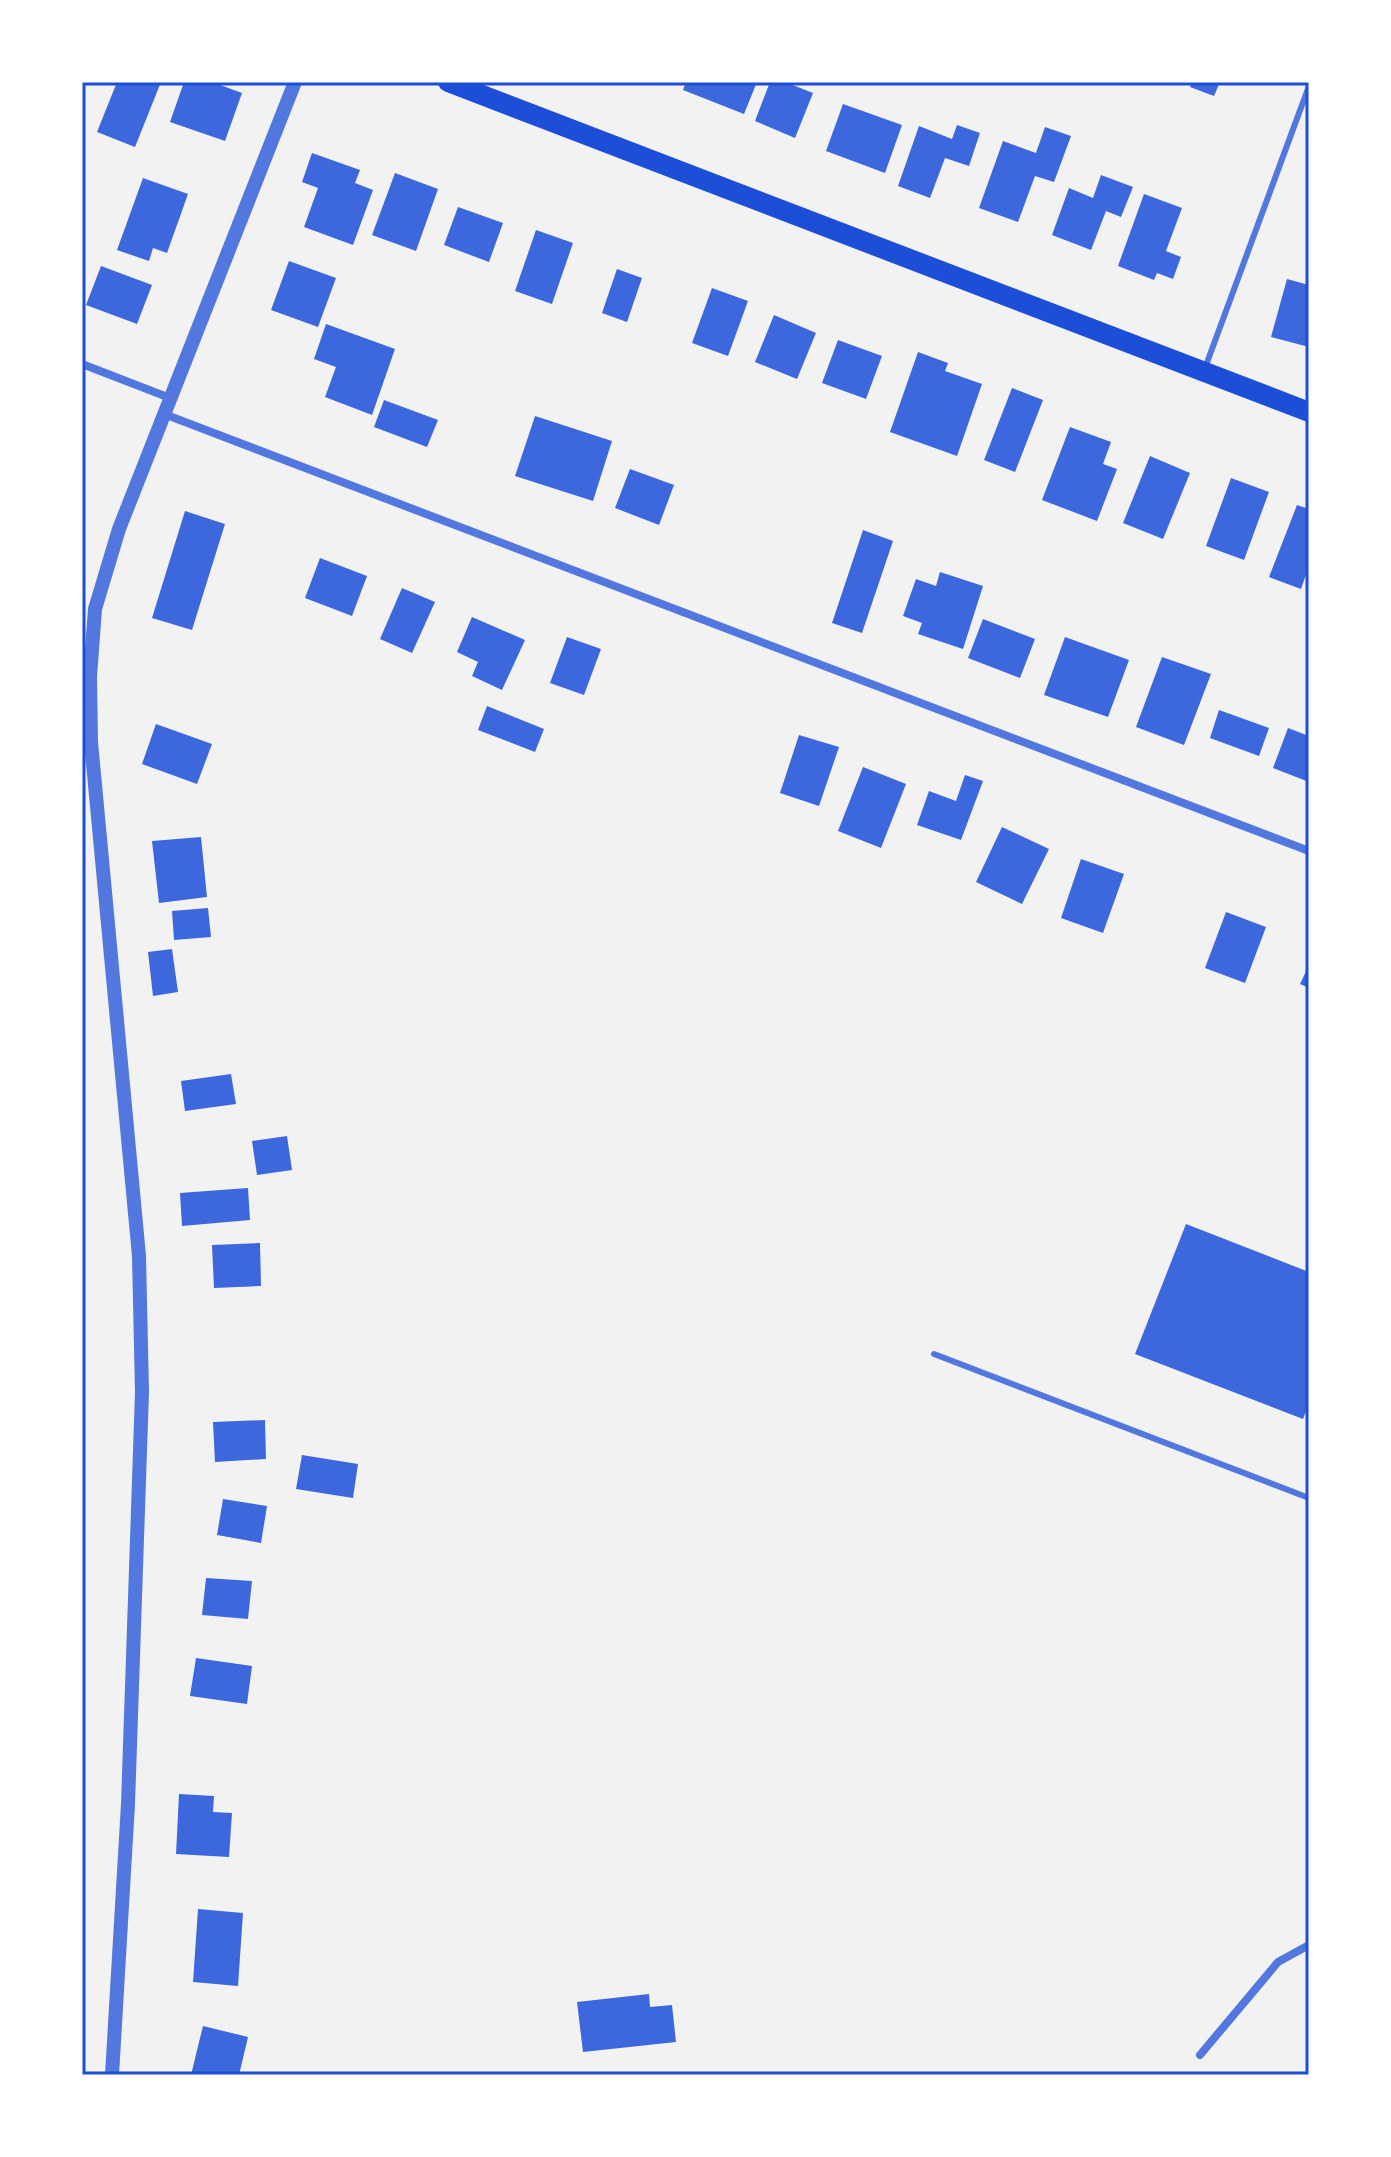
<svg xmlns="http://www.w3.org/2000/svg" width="1391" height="2157" viewBox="0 0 1391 2157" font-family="Commissioner,sans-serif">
<rect width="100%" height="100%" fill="#f2f2f2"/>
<path fill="#3d67dc" d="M 117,82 L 161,82 L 135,147 L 97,132 Z
M 184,82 L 212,82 L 242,93 L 225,141 L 170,122 Z
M 686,82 L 757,82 L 744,114 L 683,90 Z
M 770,82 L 785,82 L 813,93 L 795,138 L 755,121 Z
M 1192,82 L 1220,82 L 1214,96 L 1190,87 Z
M 843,104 L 902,125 L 885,173 L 826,151 Z
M 957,125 L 980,133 L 969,166 L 945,158 L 930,198 L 898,186 L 919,126 L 952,139 Z
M 1045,127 L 1071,136 L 1054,182 L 1035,176 L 1018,222 L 979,208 L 1003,141 L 1036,153 Z
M 312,153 L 360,170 L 355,183 L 373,190 L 353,245 L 304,227 L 318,188 L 302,182 Z
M 395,173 L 438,189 L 416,251 L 372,235 Z
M 1101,175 L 1133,187 L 1121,217 L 1106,211 L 1091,250 L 1052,235 L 1069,188 L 1093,198 Z
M 143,178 L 188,194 L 167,253 L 153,248 L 149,261 L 117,250 Z
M 1144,194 L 1182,208 L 1166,251 L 1181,257 L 1173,279 L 1157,273 L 1154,280 L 1118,266 Z
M 458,207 L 503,223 L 489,262 L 444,245 Z
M 536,230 L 573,243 L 552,304 L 515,291 Z
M 289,261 L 336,278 L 318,327 L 271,310 Z
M 101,266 L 152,285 L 137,324 L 86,305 Z
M 617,269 L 642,278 L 627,322 L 602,313 Z
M 1287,279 L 1309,285 L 1309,347 L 1271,337 Z
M 712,288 L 748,301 L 728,356 L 692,343 Z
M 774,315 L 816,333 L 797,379 L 755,362 Z
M 326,324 L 395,349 L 372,415 L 325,397 L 336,367 L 314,359 Z
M 838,340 L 882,356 L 866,399 L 822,383 Z
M 918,352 L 948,363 L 945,371 L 982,384 L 957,456 L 890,432 Z
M 1012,388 L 1043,400 L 1015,472 L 984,460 Z
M 384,400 L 438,420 L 427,447 L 374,427 Z
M 535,416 L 612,441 L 593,501 L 515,476 Z
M 1070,427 L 1111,442 L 1103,464 L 1117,469 L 1097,521 L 1042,500 Z
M 1150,456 L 1190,473 L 1163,539 L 1123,523 Z
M 630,469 L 674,485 L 659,525 L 615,508 Z
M 1231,478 L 1269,492 L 1244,560 L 1206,546 Z
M 1297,505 L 1309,509 L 1309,566 L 1301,589 L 1269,577 Z
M 185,511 L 225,524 L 192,630 L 152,618 Z
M 863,530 L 893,541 L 862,633 L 832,623 Z
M 320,558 L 367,576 L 352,616 L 305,598 Z
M 940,572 L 983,586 L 963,649 L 918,634 L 922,623 L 903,616 L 916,579 L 936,586 Z
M 402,588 L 435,602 L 412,653 L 380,639 Z
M 472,617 L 525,640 L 502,690 L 472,676 L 478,662 L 457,652 Z
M 983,619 L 1035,639 L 1020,678 L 968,658 Z
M 567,637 L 601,649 L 584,695 L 550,683 Z
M 1065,637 L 1129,660 L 1108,717 L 1044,695 Z
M 1162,657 L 1211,674 L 1184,745 L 1136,727 Z
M 487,706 L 544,729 L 535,752 L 478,730 Z
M 1219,710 L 1269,728 L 1259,756 L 1210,738 Z
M 156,724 L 212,744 L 197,784 L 142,764 Z
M 1288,728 L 1309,736 L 1309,782 L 1273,768 Z
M 799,735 L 839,747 L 819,806 L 780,793 Z
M 863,767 L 906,784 L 881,848 L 838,831 Z
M 965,775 L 983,781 L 961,840 L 917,825 L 929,791 L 956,801 Z
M 1002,827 L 1049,849 L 1022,904 L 976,882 Z
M 201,837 L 207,897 L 159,903 L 152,841 Z
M 1081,859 L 1124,874 L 1103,933 L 1061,918 Z
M 208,908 L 211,937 L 174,940 L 172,911 Z
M 1226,912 L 1266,927 L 1245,983 L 1205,968 Z
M 172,949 L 178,992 L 153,996 L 148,952 Z
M 1309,965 L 1309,988 L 1300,984 Z
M 231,1074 L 236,1104 L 185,1111 L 181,1081 Z
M 287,1136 L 292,1170 L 257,1175 L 252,1141 Z
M 248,1188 L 250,1220 L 182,1226 L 180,1193 Z
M 1186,1224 L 1309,1272 L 1309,1404 L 1303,1419 L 1135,1354 Z
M 260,1243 L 261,1286 L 214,1288 L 212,1245 Z
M 265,1420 L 266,1459 L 215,1462 L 213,1422 Z
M 302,1455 L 358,1464 L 353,1498 L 296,1489 Z
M 223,1499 L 267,1506 L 261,1543 L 217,1535 Z
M 206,1578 L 252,1581 L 248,1619 L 202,1615 Z
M 196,1658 L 252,1666 L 247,1704 L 190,1696 Z
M 179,1794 L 214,1796 L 213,1812 L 232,1813 L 229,1857 L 176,1854 Z
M 198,1909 L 243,1913 L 238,1986 L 193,1982 Z
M 649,1994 L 650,2007 L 672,2005 L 676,2042 L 583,2052 L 577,2002 Z
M 203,2026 L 248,2037 L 239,2075 L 191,2075 Z"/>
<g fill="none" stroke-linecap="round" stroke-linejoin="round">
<path stroke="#5277de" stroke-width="6" d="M 1205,368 L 1309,86
M 934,1354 L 1309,1498"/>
<path stroke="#5277de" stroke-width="8" d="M 82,364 L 170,398
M 164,414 L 1309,851
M 1200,2055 L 1278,1962 L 1309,1945"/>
<path stroke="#5277de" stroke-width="14" d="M 112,2075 L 128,1804 L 142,1392 L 139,1256 L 91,742 L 90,677 L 95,609 L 119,529 L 295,82"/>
<path stroke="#1d4ed8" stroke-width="20" d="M 448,82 L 1309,412"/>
</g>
<rect width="1391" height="2157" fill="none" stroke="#ffffff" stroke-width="168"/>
<rect x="84" y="84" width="1223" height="1989" fill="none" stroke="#1d4ed8" stroke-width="3"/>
</svg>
